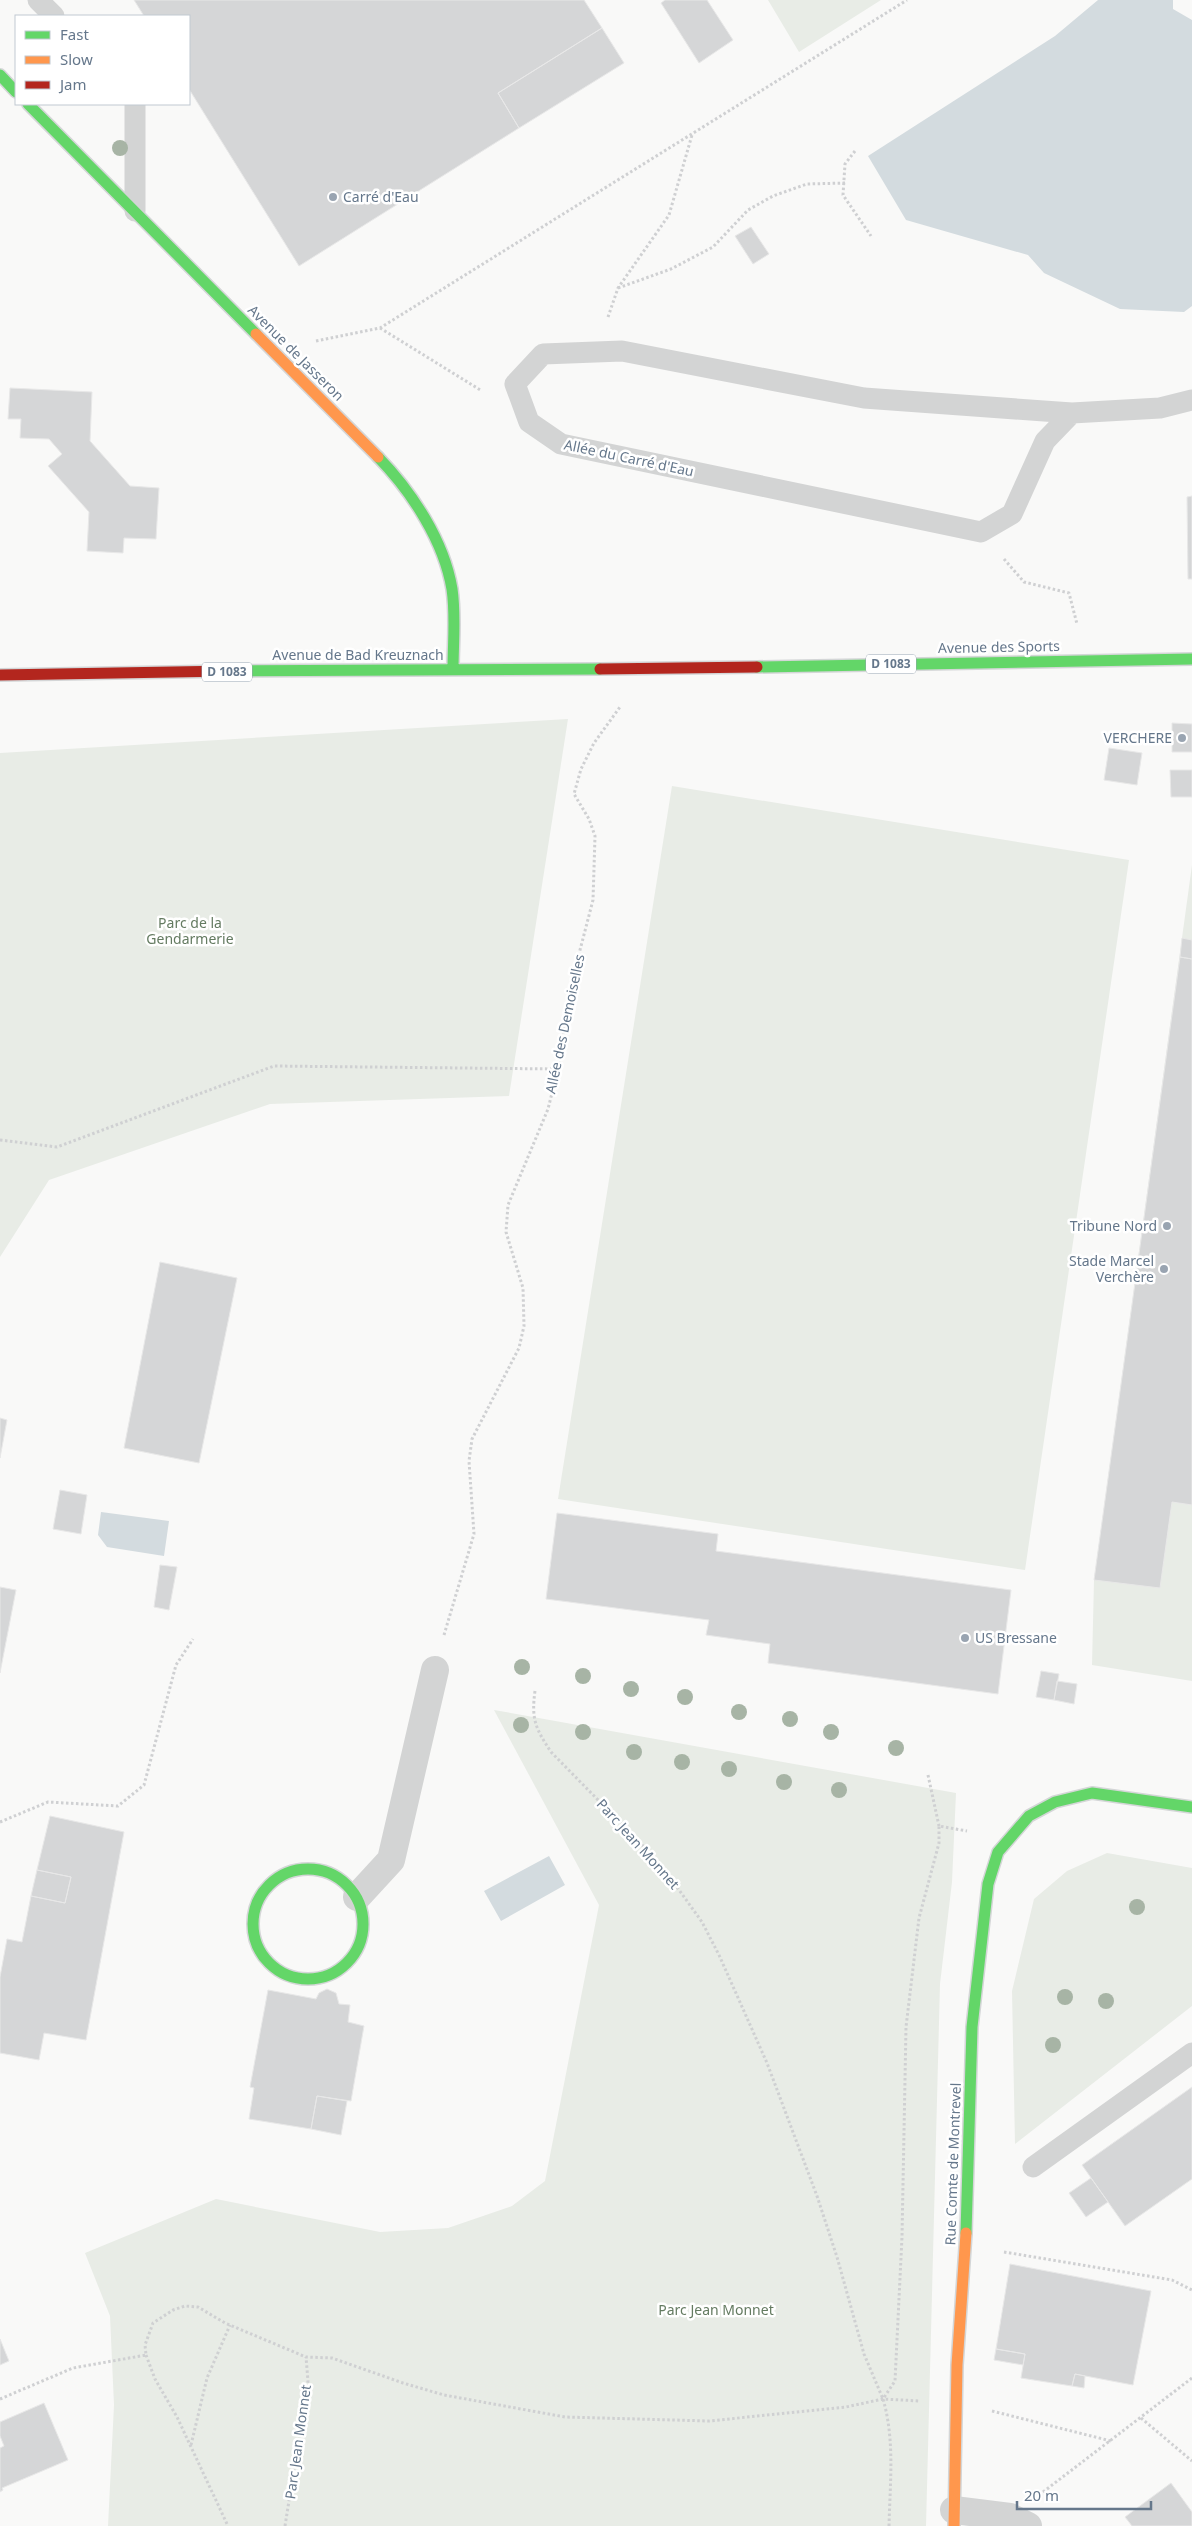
<svg xmlns="http://www.w3.org/2000/svg" width="1192" height="2526" viewBox="0 0 1192 2526" font-family="'Noto Sans',sans-serif">
<rect width="100%" height="100%" fill="#f9f9f8"/>
<path fill="#e8ece6" d="M 768,0 L 881,0 L 799,52 Z
M 568,719 L 509,1096 L 270,1104 L 49,1180 L 0,1257 L 0,753 Z
M 672,786 L 1129,860 L 1025,1570 L 558,1499 Z
M 1192,865 L 1192,1681 L 1092,1665 L 1094,1580 Z
M 494,1710 L 956,1793 L 952,1882 L 940,1984 L 926,2526 L 108,2526 L 114,2405 L 110,2316 L 85,2253 L 216,2199 L 380,2232 L 448,2228 L 512,2206 L 545,2181 L 599,1905 Z
M 1107,1853 L 1192,1868 L 1192,2006 L 1015,2144 L 1012,1991 L 1034,1899 L 1067,1871 Z"/>
<path fill="#d3dbdf" d="M 1098,0 L 1173,0 L 1173,9 L 1192,20 L 1192,306 L 1184,312 L 1120,309 L 1044,273 L 1028,255 L 906,220 L 868,156 L 1055,36 Z
M 101,1512 L 169,1521 L 164,1556 L 107,1547 L 98,1535 Z
M 549,1856 L 565,1885 L 501,1921 L 484,1891 Z"/>
<path fill="#d5d6d7" stroke="#e8e8e8" d="M 134,0 L 584,0 L 602,28 L 498,93 L 519,128 L 299,266 L 189,89 L 189,16 L 144,16 Z
M 665,0 L 707,0 L 733,40 L 699,63 L 661,3 Z
M 602,28 L 624,63 L 519,128 L 498,93 Z
M 751,227 L 769,254 L 753,264 L 735,236 Z
M 10,388 L 92,392 L 90,441 L 130,486 L 159,488 L 156,539 L 124,538 L 123,553 L 87,551 L 89,512 L 48,466 L 62,454 L 49,439 L 20,438 L 21,419 L 8,419 Z
M 1192,496 L 1192,579 L 1188,579 L 1187,497 Z
M 1172,723 L 1192,724 L 1192,752 L 1172,752 Z
M 1109,748 L 1142,753 L 1137,785 L 1104,780 Z
M 1170,770 L 1192,770 L 1192,797 L 1171,797 Z
M 1182,938 L 1192,940 L 1192,959 L 1180,957 Z
M 1180,957 L 1192,959 L 1192,1505 L 1172,1502 L 1160,1588 L 1094,1580 Z
M 160,1262 L 237,1278 L 199,1463 L 124,1448 Z
M 0,1418 L 7,1420 L 0,1458 Z
M 60,1490 L 87,1495 L 81,1534 L 53,1529 Z
M 557,1513 L 718,1534 L 716,1551 L 1011,1590 L 998,1694 L 768,1663 L 770,1644 L 706,1635 L 709,1620 L 546,1599 Z
M 160,1565 L 177,1567 L 169,1610 L 154,1607 Z
M 0,1587 L 16,1590 L 0,1673 Z
M 1041,1671 L 1059,1674 L 1054,1700 L 1036,1697 Z
M 1057,1681 L 1077,1684 L 1074,1704 L 1054,1700 Z
M 50,1816 L 124,1832 L 86,2040 L 44,2033 L 39,2060 L 0,2053 L 0,1977 L 7,1939 L 22,1942 L 31,1896 L 65,1903 L 71,1877 L 37,1870 Z
M 37,1870 L 71,1877 L 65,1903 L 31,1896 Z
M 327,1989 L 336,1993 L 339,2004 L 350,2005 L 348,2022 L 364,2026 L 351,2101 L 317,2096 L 311,2129 L 249,2119 L 254,2088 L 250,2087 L 268,1990 L 316,1999 L 319,1993 Z
M 1192,2087 L 1192,2179 L 1125,2226 L 1082,2165 Z
M 317,2096 L 347,2101 L 341,2135 L 311,2129 Z
M 1091,2178 L 1108,2202 L 1086,2217 L 1069,2193 Z
M 1010,2264 L 1151,2291 L 1133,2385 L 1075,2374 L 1072,2386 L 1021,2378 L 1025,2354 L 996,2349 Z
M 0,2339 L 9,2361 L 0,2365 Z
M 996,2349 L 1025,2354 L 1023,2365 L 994,2360 Z
M 1075,2374 L 1085,2376 L 1084,2388 L 1072,2386 Z
M 44,2403 L 68,2460 L 2,2488 L 3,2490 L 0,2492 L 0,2448 L 4,2446 L 0,2436 L 0,2422 Z
M 1171,2483 L 1192,2512 L 1192,2526 L 1132,2526 L 1125,2517 Z"/>
<g fill="none" stroke-linecap="round" stroke-linejoin="round">
<g stroke="#d4d6d7" stroke-width="14">
<path id="fast" d="M 0,75 L 16,92
M 28,104 L 256,334
M 378,457 C 412,492 444,541 452,589 C 456,616 453,643 453,670
M 757,667 L 1192,659
M 230,671 L 600,669
M253 1924a55 55 0 1 1 110 0a55 55 0 1 1-110 0Z
M 966,2233 L 972,2027 L 988,1884 L 998,1852 L 1029,1816 L 1055,1802 L 1092,1793 L 1192,1807"/>
</g>
<g stroke="#d4d6d7" stroke-width="14">
<path id="slow" d="M 256,334 L 378,457
M 954,2526 L 957,2365 L 966,2233"/>
</g>
<g stroke="#d4d6d7" stroke-width="14">
<path id="jam" d="M 600,669 L 757,667
M 0,675 L 230,671"/>
</g>
<path stroke="#cfd0d2" stroke-width="3" stroke-dasharray="2.5 2.5" stroke-linecap="butt" d="M 855,151 L 845,164 L 843,195 L 871,236
M 618,288 L 671,269 L 713,247 L 748,210 L 773,196 L 807,184 L 845,183
M 608,317 L 618,288 L 669,215 L 692,135
M 380,328 L 482,391
M 316,341 L 380,328 L 907,0
M 1004,559 L 1024,582 L 1069,593 L 1077,624
M 0,1140 L 57,1147 L 274,1066 L 557,1069
M 444,1635 L 474,1534 L 469,1461 L 472,1439 L 519,1348 L 524,1326 L 523,1288 L 506,1232 L 508,1205 L 548,1109 L 557,1073 L 573,977 L 593,900 L 595,836 L 589,819 L 574,794 L 581,769 L 594,743 L 620,707
M 535,1691 C 531,1720 536,1729 551,1752 L 653,1856 L 677,1887 L 702,1922 L 719,1955 L 767,2063 L 817,2196 L 837,2257 L 864,2354 L 883,2399
M 928,1775 L 939,1826
M 0,1822 L 48,1802 L 118,1806 L 144,1785 L 176,1665 L 193,1639
M 1004,2252 L 1172,2280 L 1192,2290
M 146,2355 L 155,2379 L 177,2417 L 228,2526
M 0,2399 L 73,2368 L 146,2355 L 145,2345 L 153,2323 L 173,2310 L 185,2306 L 198,2307 L 225,2323 L 306,2357 L 332,2358 L 403,2383 L 444,2395 L 565,2417 L 709,2421 L 846,2407 L 883,2399 L 920,2401
M 992,2411 L 1111,2441
M 1141,2418 L 1192,2461
M 191,2445 L 207,2378 L 230,2325
M 1043,2492 L 1192,2378
M 285,2526 L 308,2381 L 306,2357
M 889,2526 C 890,2483 895,2440 883,2399 L 895,2381 L 902,2237 L 906,2027 L 919,1918 L 939,1843 L 939,1826 L 967,1831"/>
<path stroke="#d3d4d4" stroke-width="21" d="M 38,0 L 54,16
M 135,211 L 135,104
M 1072,413 L 1045,441 L 1012,514 L 981,532 L 561,444 L 529,422 L 515,384 L 543,354 L 622,351 L 864,398 L 1072,413 L 1160,408 L 1192,400
M 1033,2167 L 1192,2053"/>
<path stroke="#d3d4d4" stroke-width="28" d="M 357,1897 L 391,1860 L 435,1670
M 954,2510 L 1010,2517 L 1028,2526"/>
<use href="#fast" stroke="#63d668" stroke-width="11"/>
<use href="#slow" stroke="#ff974d" stroke-width="11"/>
<use href="#jam" stroke="#b3261e" stroke-width="11"/>
</g>
<g fill="#a7b4a5">
<circle cx="120" cy="148" r="8"/>
<circle cx="522" cy="1667" r="8"/>
<circle cx="583" cy="1676" r="8"/>
<circle cx="631" cy="1689" r="8"/>
<circle cx="685" cy="1697" r="8"/>
<circle cx="739" cy="1712" r="8"/>
<circle cx="790" cy="1719" r="8"/>
<circle cx="521" cy="1725" r="8"/>
<circle cx="583" cy="1732" r="8"/>
<circle cx="831" cy="1732" r="8"/>
<circle cx="896" cy="1748" r="8"/>
<circle cx="634" cy="1752" r="8"/>
<circle cx="682" cy="1762" r="8"/>
<circle cx="729" cy="1769" r="8"/>
<circle cx="784" cy="1782" r="8"/>
<circle cx="839" cy="1790" r="8"/>
<circle cx="1137" cy="1907" r="8"/>
<circle cx="1065" cy="1997" r="8"/>
<circle cx="1106" cy="2001" r="8"/>
<circle cx="1053" cy="2045" r="8"/>
</g>
<g fill="#99a4b1" stroke="#fff" stroke-width="2">
<circle cx="333" cy="197" r="5"/>
<circle cx="1182" cy="738" r="5"/>
<circle cx="1167" cy="1226" r="5"/>
<circle cx="1164" cy="1269" r="5"/>
<circle cx="965" cy="1638" r="5"/>
</g>
<g text-anchor="middle" stroke-width="5" stroke-linejoin="round" paint-order="stroke">
<g fill="#fff" stroke="#93a0ae" stroke-width="1">
<rect x="866" y="654.5" width="50" height="19" rx="4"/>
<rect x="202" y="662.5" width="50" height="19" rx="4"/>
</g>
<g font-size="12" font-weight="bold" fill="#65778b">
<text x="891" y="668">D 1083</text>
<text x="227" y="676">D 1083</text>
</g>
<g font-size="14" fill="#65778b" stroke="#fff" text-anchor="end">
<text x="343" y="202" text-anchor="start">Carré d'Eau</text>
<text x="1172" y="743">VERCHERE</text>
<text x="1157" y="1231">Tribune Nord</text>
<text x="1154" y="1266">Stade Marcel<tspan x="1154" dy="16">Verchère</tspan></text>
<text x="975" y="1643" text-anchor="start">US Bressane</text>
</g>
<g font-size="14" fill="#65778b" stroke="#fff">
<text transform="translate(296 353) rotate(45)" y="5">Avenue de Jasseron</text>
<text transform="translate(629 458) rotate(12)" y="5">Allée du Carré d'Eau</text>
<text transform="translate(999 647) rotate(-1)" y="5">Avenue des Sports</text>
<text x="358" y="660">Avenue de Bad Kreuznach</text>
<text transform="translate(565 1024) rotate(-78)" y="5">Allée des Demoiselles</text>
<text transform="translate(638 1844) rotate(48)" y="5">Parc Jean Monnet</text>
<text transform="translate(953 2164) rotate(-88)" y="5">Rue Comte de Montrevel</text>
<text transform="translate(298 2442) rotate(-82)" y="5">Parc Jean Monnet</text>
</g>
<g font-size="14" fill="#647b61" stroke="#fff">
<text x="190" y="928">Parc de la<tspan x="190" dy="16">Gendarmerie</tspan></text>
<text x="716" y="2315">Parc Jean Monnet</text>
</g>
</g>
<rect x="15" y="15" width="175" height="90" fill="#ffffff" stroke="#c1c9d1"/>
<rect x="25" y="31" width="25" height="8" fill="#63d668" stroke="#c1c9d1"/>
<text x="60" y="40" font-size="15" fill="#65778b">Fast</text>
<rect x="25" y="56" width="25" height="8" fill="#ff974d" stroke="#c1c9d1"/>
<text x="60" y="65" font-size="15" fill="#65778b">Slow</text>
<rect x="25" y="81" width="25" height="8" fill="#b3261e" stroke="#c1c9d1"/>
<text x="60" y="90" font-size="15" fill="#65778b">Jam</text>
<path d="M1017 2501v8h134v-8" fill="none" stroke="#65778b" stroke-width="2.5"/>
<text x="1024" y="2501" font-size="15" fill="#65778b" stroke="#ffffff" stroke-width="4" paint-order="stroke">20 m</text>
</svg>
